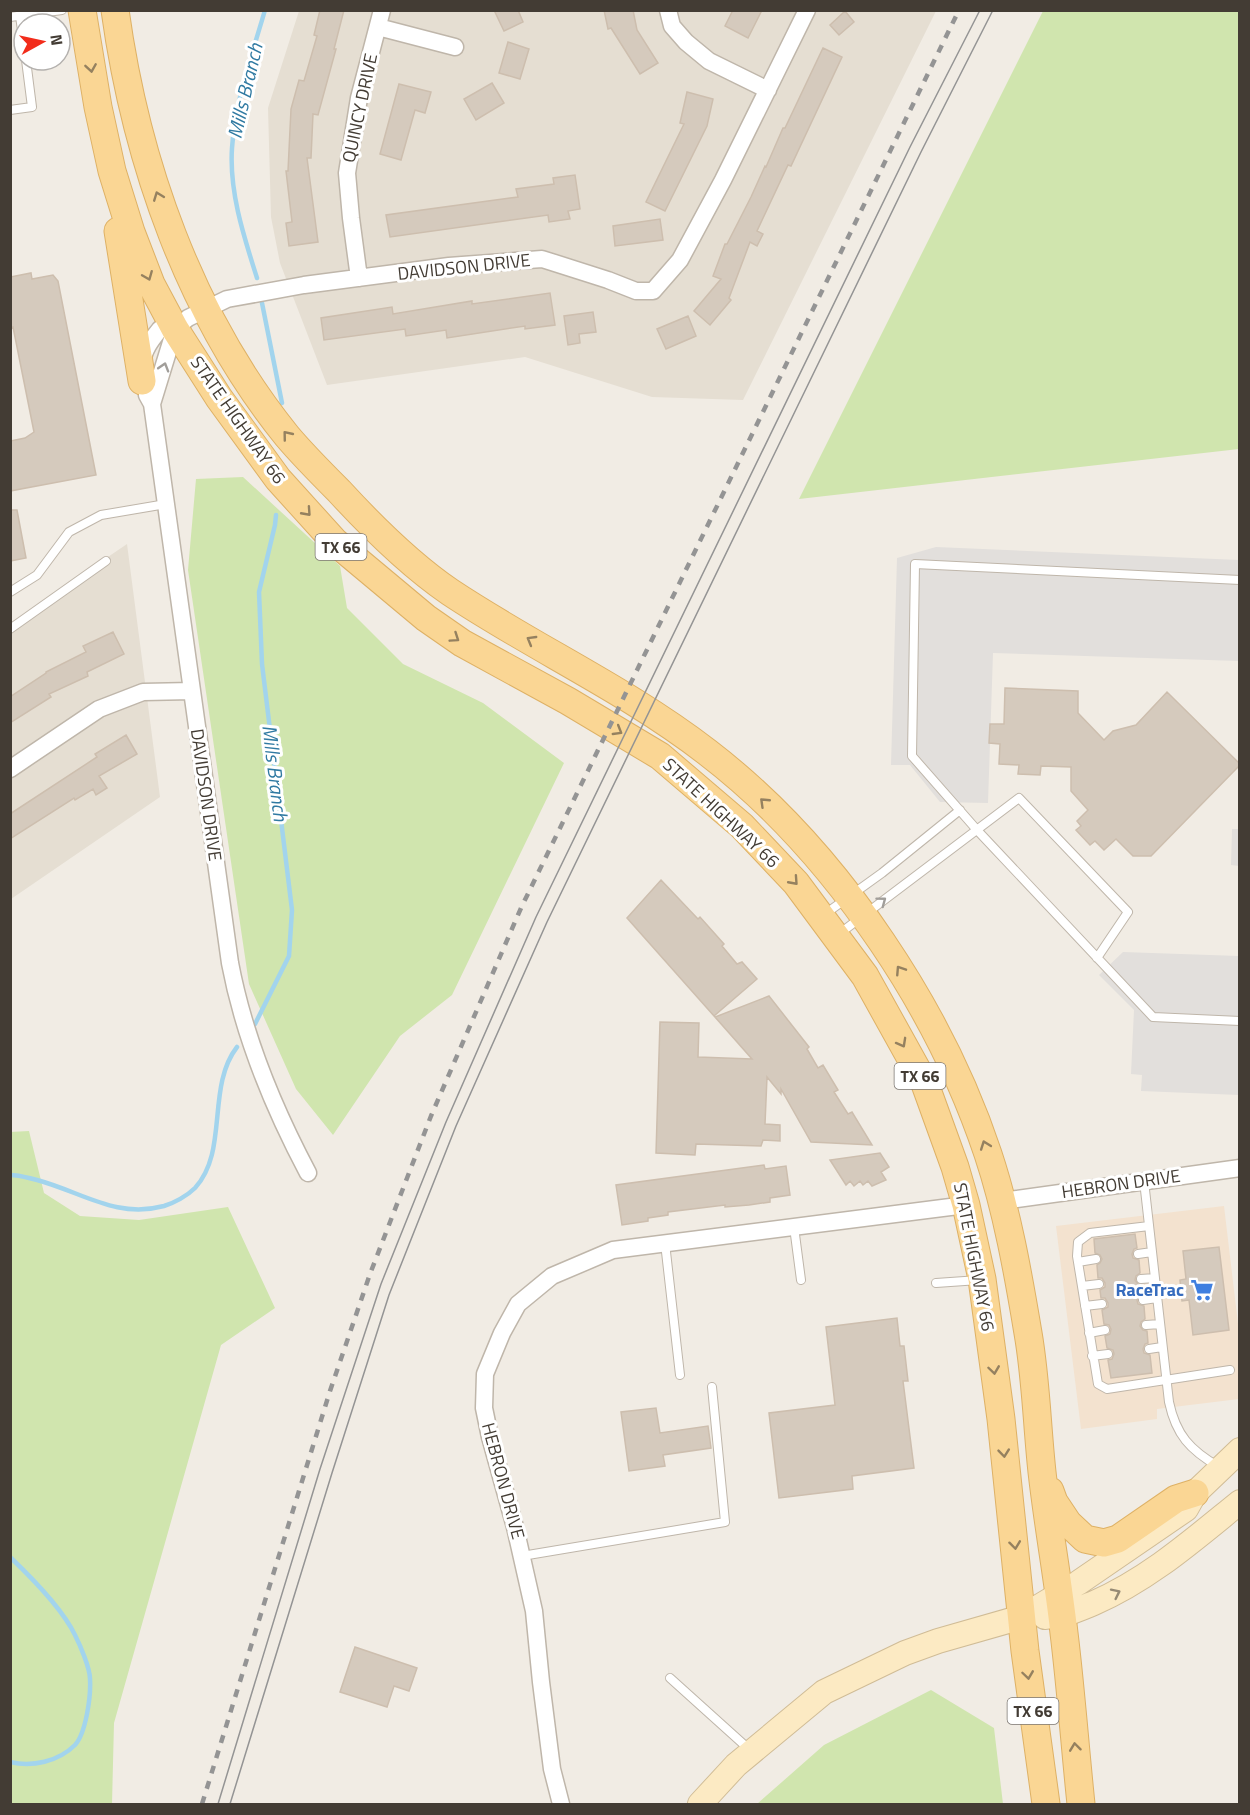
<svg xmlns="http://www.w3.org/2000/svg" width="1250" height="1815" viewBox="0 0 1250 1815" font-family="'Titillium Web',sans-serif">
<rect width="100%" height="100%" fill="#f1ece4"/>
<path fill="#e5ded2" d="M 299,11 L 936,11 L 743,400 L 652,397 L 525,357 L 327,385 L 280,263 L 271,217 L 268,108 Z
M 127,544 L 160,797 L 11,899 L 11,623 Z"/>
<path fill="#f3e2cf" d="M 1224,1206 L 1239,1332 L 1239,1399 L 1157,1409 L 1157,1419 L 1081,1429 L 1056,1226 Z"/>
<path fill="#d0e5ae" d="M 1043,11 L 1239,11 L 1239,449 L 799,499 Z
M 243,477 L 340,566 L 347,608 L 403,664 L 483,703 L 564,763 L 452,995 L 400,1036 L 333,1135 L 296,1089 L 249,984 L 188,570 L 196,479 Z
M 29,1131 L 44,1193 L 80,1216 L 139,1220 L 228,1207 L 275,1308 L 221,1345 L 114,1723 L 112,1804 L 11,1804 L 10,1132 Z
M 931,1690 L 994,1728 L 1003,1804 L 757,1804 L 824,1745 Z"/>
<path fill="#e2dfdc" d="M 936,547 L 1239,560 L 1239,661 L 993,653 L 988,803 L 940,802 L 910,765 L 891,765 L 897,558 Z
M 1232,829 L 1239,829 L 1239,866 L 1231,865 Z
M 1123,952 L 1239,956 L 1239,1095 L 1141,1091 L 1142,1075 L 1131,1074 L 1134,1010 L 1099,975 Z"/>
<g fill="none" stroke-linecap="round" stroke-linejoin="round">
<path stroke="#a2d4ed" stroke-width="4.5" d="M 257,278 C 244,237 229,192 232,148 C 235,101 252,55 265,10
M 262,303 L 282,403
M 255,1024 L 289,956 L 292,910 L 262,664 L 259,592 L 275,525 L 276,515
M 10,1175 C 20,1175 28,1178 37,1180 C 82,1192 116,1219 164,1206 C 174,1203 187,1196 195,1188 C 229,1151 206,1087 237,1047
M 10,1557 C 32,1578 62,1608 75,1635 C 80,1645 90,1668 90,1679 C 91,1696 86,1733 75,1745 C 58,1762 32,1767 10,1762"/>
</g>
<path fill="#d5cabd" stroke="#cdbeae" stroke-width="1.5" d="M 320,10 L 344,10 L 334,49 L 336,49 L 318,115 L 313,114 L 311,158 L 307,158 L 318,242 L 289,246 L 286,223 L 292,222 L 286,171 L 288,171 L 291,109 L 299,80 L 304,81 L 317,36 L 314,35 Z
M 494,10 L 518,10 L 523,22 L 504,31 Z
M 604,10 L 633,10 L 637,30 L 658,63 L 640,74 L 611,28 L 608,29 Z
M 733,10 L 762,10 L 748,38 L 725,26 Z
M 845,11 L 854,22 L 839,35 L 830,25 Z
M 508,42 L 529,49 L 520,79 L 499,73 Z
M 823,48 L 842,57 L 791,166 L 788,165 L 757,231 L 763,234 L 757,246 L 750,242 L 729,298 L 731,300 L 710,325 L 694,311 L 721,279 L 713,276 L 725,244 L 727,244 L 751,197 L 765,166 L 766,167 L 783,128 L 785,128 Z
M 492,83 L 504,103 L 476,120 L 464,99 Z
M 399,84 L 431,92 L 425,113 L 415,110 L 401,160 L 380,154 Z
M 687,92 L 713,99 L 707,126 L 665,211 L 646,202 L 684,124 L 680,123 Z
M 575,175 L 580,209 L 568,211 L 570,219 L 549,222 L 548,215 L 390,237 L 386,215 L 518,197 L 516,189 L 554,184 L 553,178 Z
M 660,219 L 663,240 L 615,246 L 613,226 Z
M 31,273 L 32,279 L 53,275 L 58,281 L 96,475 L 10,491 L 10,441 L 25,438 L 34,432 L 13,327 L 10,328 L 10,277 Z
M 550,293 L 555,325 L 525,329 L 525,326 L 447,338 L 446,330 L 406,336 L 405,329 L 324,340 L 321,318 L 392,307 L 393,314 L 472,301 L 472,304 Z
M 593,312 L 596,332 L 579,334 L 580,343 L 568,345 L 564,316 Z
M 688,316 L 696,336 L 666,349 L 657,329 Z
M 10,510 L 17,510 L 26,558 L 10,561 Z
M 113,632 L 124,654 L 87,672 L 88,676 L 49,694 L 51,697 L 10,723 L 10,697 L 46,673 L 46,672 L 86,652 L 83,646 Z
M 1005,688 L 1078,691 L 1078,713 L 1104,740 L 1113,731 L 1136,725 L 1167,692 L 1239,763 L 1239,766 L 1151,856 L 1133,856 L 1116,839 L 1104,850 L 1095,841 L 1090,845 L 1076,830 L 1081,826 L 1077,821 L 1088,810 L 1071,791 L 1071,767 L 1041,766 L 1040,775 L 1018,774 L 1019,765 L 999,764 L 1000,744 L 989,743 L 990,724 L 1004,724 Z
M 126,735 L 137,754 L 99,776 L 107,788 L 96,795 L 93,789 L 75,800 L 74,798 L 10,839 L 10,814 L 97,757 L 95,754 Z
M 661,880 L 698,919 L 700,917 L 724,944 L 722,946 L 737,964 L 742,962 L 757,979 L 714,1016 L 627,918 Z
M 769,996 L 809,1047 L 807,1049 L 818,1068 L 823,1065 L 838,1090 L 834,1092 L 848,1114 L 852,1112 L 872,1145 L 811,1142 L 781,1089 L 781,1094 L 767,1077 L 765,1124 L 780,1125 L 780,1141 L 763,1140 L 761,1146 L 696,1144 L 695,1155 L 656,1153 L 660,1022 L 699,1023 L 698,1057 L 752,1059 L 715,1017 Z
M 880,1153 L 889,1167 L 881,1172 L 886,1180 L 872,1186 L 868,1181 L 863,1185 L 860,1181 L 854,1186 L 850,1181 L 846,1185 L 830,1160 Z
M 764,1165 L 765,1169 L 786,1166 L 790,1195 L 770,1198 L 770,1202 L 749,1205 L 725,1207 L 725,1205 L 668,1212 L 668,1215 L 648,1218 L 648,1221 L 622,1225 L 616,1185 Z
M 1135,1234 L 1137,1248 L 1134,1249 L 1132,1254 L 1133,1258 L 1139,1260 L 1140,1273 L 1136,1276 L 1135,1280 L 1138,1284 L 1142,1285 L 1142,1294 L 1139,1295 L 1137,1300 L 1138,1304 L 1144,1306 L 1145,1319 L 1141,1322 L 1140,1326 L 1143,1330 L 1147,1331 L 1148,1343 L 1145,1344 L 1143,1349 L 1144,1353 L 1150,1355 L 1152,1373 L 1111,1378 L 1108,1360 L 1112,1359 L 1114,1354 L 1113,1350 L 1107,1348 L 1105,1336 L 1110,1334 L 1111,1329 L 1109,1325 L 1104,1324 L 1102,1310 L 1108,1307 L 1108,1303 L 1105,1298 L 1101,1298 L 1100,1290 L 1105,1287 L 1105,1283 L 1102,1278 L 1098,1278 L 1097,1265 L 1100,1263 L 1102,1259 L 1100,1255 L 1095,1253 L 1094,1239 Z
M 1219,1247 L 1229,1330 L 1193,1335 L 1189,1300 L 1182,1301 L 1180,1280 L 1186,1279 L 1183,1251 Z
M 897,1318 L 900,1346 L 904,1346 L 908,1381 L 903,1381 L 914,1468 L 852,1476 L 853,1489 L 779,1498 L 769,1413 L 835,1405 L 826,1327 Z
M 656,1408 L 660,1433 L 708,1426 L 711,1448 L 663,1455 L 665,1466 L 629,1471 L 621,1412 Z
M 355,1647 L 417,1668 L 409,1691 L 394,1686 L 387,1707 L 340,1692 Z"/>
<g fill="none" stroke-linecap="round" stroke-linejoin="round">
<g stroke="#bfb6aa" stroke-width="10">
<path id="lane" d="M 20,16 L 24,45
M 10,17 L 62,10
M 10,110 L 32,107 L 26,60
M 1240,580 L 915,564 L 912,756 L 977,830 L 1153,1017 L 1240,1021
M 10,592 L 37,575 L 69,532 L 101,515 L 166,504
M 10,629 L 106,561
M 825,914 L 882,873 L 960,810
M 839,934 L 1019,798 L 1128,912 L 1097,958
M 1144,1181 L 1169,1402 C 1176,1435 1190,1450 1219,1467
M 1149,1226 L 1090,1233 L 1078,1242 L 1077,1256 L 1098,1384 L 1107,1389 L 1230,1370
M 794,1227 L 801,1280
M 665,1243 L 680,1375
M 1138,1254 L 1152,1252
M 1078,1262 L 1096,1259
M 1141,1279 L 1155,1278
M 936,1283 L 979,1280
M 1082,1286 L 1099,1284
M 1143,1300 L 1157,1298
M 1085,1306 L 1102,1304
M 1146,1325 L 1160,1324
M 1089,1333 L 1105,1330
M 1149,1349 L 1162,1347
M 1092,1356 L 1108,1354
M 522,1556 L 725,1522 L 712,1387
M 670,1678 L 751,1751"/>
</g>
<g stroke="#bfb6aa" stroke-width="19">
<path id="street" d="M 668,10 L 672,26 L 686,42 L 709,61 L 768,90
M 378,27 L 455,47
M 359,278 L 351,218 L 347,173 L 359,98 L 382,10
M 142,364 C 143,350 152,339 160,329 L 175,329
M 147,395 L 152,404 L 230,963 C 244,1037 273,1107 308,1173
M 152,404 L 175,329 L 188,318 L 227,299 L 304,285 L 449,266 L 542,259 L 608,280 L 636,291 L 653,291 L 680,260 L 723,180 L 807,10
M 10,769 L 99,709 L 143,692 L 192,691
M 1002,1201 L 1240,1168
M 561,1804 L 552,1769 L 541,1682 L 534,1611 L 515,1527 L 490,1437 L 484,1408 L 485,1374 L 502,1333 L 518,1304 L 552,1276 L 613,1250 L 966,1205"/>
</g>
<g stroke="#d0bc96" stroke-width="26">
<path id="secondary" d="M 1045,1617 C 1064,1616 1077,1610 1094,1603 C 1149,1579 1193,1540 1240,1502
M 700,1804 L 736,1765 L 824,1692 L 905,1653 L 938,1641 L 1022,1617 L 1078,1583 L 1186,1509 L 1195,1493 L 1240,1450"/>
</g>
<g stroke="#deb165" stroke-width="29">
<path id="primary" d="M 82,10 L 98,107 L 112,171 L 131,232 L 151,284 L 175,329 L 219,398 L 278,479 L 335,542 L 426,618 L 462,643 L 568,701 L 660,756 L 742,826 L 796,883 L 865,976 L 925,1084 L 955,1167 L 966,1205 L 982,1279 L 1001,1419 L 1025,1651 L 1046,1804
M 115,10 C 136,162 190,316 287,436 C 303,455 321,473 339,491 C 373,528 409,564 450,592 C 534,648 627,690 707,752 C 775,804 834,871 882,942 C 926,1007 963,1079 988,1154 C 1007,1211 1018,1273 1028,1333 C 1036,1379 1037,1426 1042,1472 C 1048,1526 1058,1579 1064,1633 C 1071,1690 1075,1747 1081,1804
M 118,231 L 142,381
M 1050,1491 L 1054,1502 L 1068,1523 L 1085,1539 L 1104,1543 L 1118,1539 L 1176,1499 L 1195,1493"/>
</g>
<use href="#lane" stroke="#fff" stroke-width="8"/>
<use href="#street" stroke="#fff" stroke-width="16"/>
<use href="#secondary" stroke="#fceac3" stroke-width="24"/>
<use href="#primary" stroke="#fad694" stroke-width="27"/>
<path stroke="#949494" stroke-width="1.5" d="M 218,1804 L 320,1469 L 381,1284 L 446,1122 L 536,917 L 910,147 L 980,10
M 230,1804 L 332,1473 L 389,1295 L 456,1126 L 547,922 L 921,152 L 993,10"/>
<path stroke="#949494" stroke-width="4.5" stroke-dasharray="8 8" stroke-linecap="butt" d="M 202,1804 L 330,1391 L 370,1274 L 431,1116 L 521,908 L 959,10"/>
</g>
<defs><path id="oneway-chevron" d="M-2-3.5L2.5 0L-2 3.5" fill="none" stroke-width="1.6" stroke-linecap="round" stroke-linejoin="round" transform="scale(1.5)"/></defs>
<g stroke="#95815f">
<use href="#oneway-chevron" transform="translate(91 68) rotate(81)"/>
<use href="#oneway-chevron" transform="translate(158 196) rotate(-111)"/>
<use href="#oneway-chevron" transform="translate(148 276) rotate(68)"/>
<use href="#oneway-chevron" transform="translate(287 435) rotate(-129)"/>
<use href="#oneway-chevron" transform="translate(307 512) rotate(48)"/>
<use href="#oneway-chevron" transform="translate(455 638) rotate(34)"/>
<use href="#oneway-chevron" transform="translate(531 640) rotate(-150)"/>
<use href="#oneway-chevron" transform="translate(618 731) rotate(31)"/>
<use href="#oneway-chevron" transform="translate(764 802) rotate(-136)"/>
<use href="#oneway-chevron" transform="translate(794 881) rotate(48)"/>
<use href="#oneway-chevron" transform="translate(900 970) rotate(-123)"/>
<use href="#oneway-chevron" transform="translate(902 1043) rotate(61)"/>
<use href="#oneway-chevron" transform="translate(985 1145) rotate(-110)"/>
<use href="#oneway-chevron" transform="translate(994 1370) rotate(82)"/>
<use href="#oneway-chevron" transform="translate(1004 1453) rotate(84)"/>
<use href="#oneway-chevron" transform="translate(1015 1545) rotate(83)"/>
<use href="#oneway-chevron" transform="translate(1028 1675) rotate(82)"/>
<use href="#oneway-chevron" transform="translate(1075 1747) rotate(-97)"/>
</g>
<g stroke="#a19e9a">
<use href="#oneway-chevron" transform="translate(164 367) rotate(-73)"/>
<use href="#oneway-chevron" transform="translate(882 901) rotate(-37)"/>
</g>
<use stroke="#968a74" href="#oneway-chevron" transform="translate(1116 1593) rotate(-26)"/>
<defs>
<g id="supermarket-bare" transform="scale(1.8)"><path d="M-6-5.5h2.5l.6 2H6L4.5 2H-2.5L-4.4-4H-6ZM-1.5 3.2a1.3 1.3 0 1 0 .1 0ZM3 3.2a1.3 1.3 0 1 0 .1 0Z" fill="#3f7fe0" stroke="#fff" stroke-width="2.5" paint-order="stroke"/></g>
</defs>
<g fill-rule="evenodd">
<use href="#supermarket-bare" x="1202" y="1290"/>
</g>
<g text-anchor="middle" stroke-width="6" stroke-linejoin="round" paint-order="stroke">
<g fill="#fff" stroke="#7b7671" stroke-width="1.5">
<rect x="315.5" y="534" width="51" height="26" rx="4.5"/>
<rect x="894.5" y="1063" width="51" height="26" rx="4.5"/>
<rect x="1007.5" y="1698" width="51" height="26" rx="4.5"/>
</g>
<g font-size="16" font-weight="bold" fill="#433c34">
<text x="341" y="553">TX 66</text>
<text x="920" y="1082">TX 66</text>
<text x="1033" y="1717">TX 66</text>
</g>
<g font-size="18" fill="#433c34" stroke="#fff">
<text transform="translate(360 108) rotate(-78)" y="6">QUINCY DRIVE</text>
<text transform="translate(464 267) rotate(-6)" y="6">DAVIDSON DRIVE</text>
<text transform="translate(238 420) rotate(55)" y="6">STATE HIGHWAY 66</text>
<text transform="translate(206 795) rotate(82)" y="6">DAVIDSON DRIVE</text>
<text transform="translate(721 813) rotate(43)" y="6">STATE HIGHWAY 66</text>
<text transform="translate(1121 1184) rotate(-8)" y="6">HEBRON DRIVE</text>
<text transform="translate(974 1257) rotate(79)" y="6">STATE HIGHWAY 66</text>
<text transform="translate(503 1481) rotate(75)" y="6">HEBRON DRIVE</text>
</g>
<g font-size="18" font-weight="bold" fill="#366cbe" stroke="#fff" text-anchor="end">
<text x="1184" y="1296">RaceTrac</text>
</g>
<g font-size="20" font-style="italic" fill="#307aa2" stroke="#fff">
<text transform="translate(245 91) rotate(-77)" y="7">Mills Branch</text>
<text transform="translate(275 773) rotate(83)" y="7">Mills Branch</text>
</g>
</g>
<rect width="1250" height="1815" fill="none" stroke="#433c34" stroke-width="24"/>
<g transform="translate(42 42) rotate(82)"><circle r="28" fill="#ffffff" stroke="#b4b1ae" stroke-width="1.5"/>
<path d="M0-4.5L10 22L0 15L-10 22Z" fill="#f22c1b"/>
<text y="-9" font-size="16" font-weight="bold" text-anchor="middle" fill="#433c34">N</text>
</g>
</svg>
